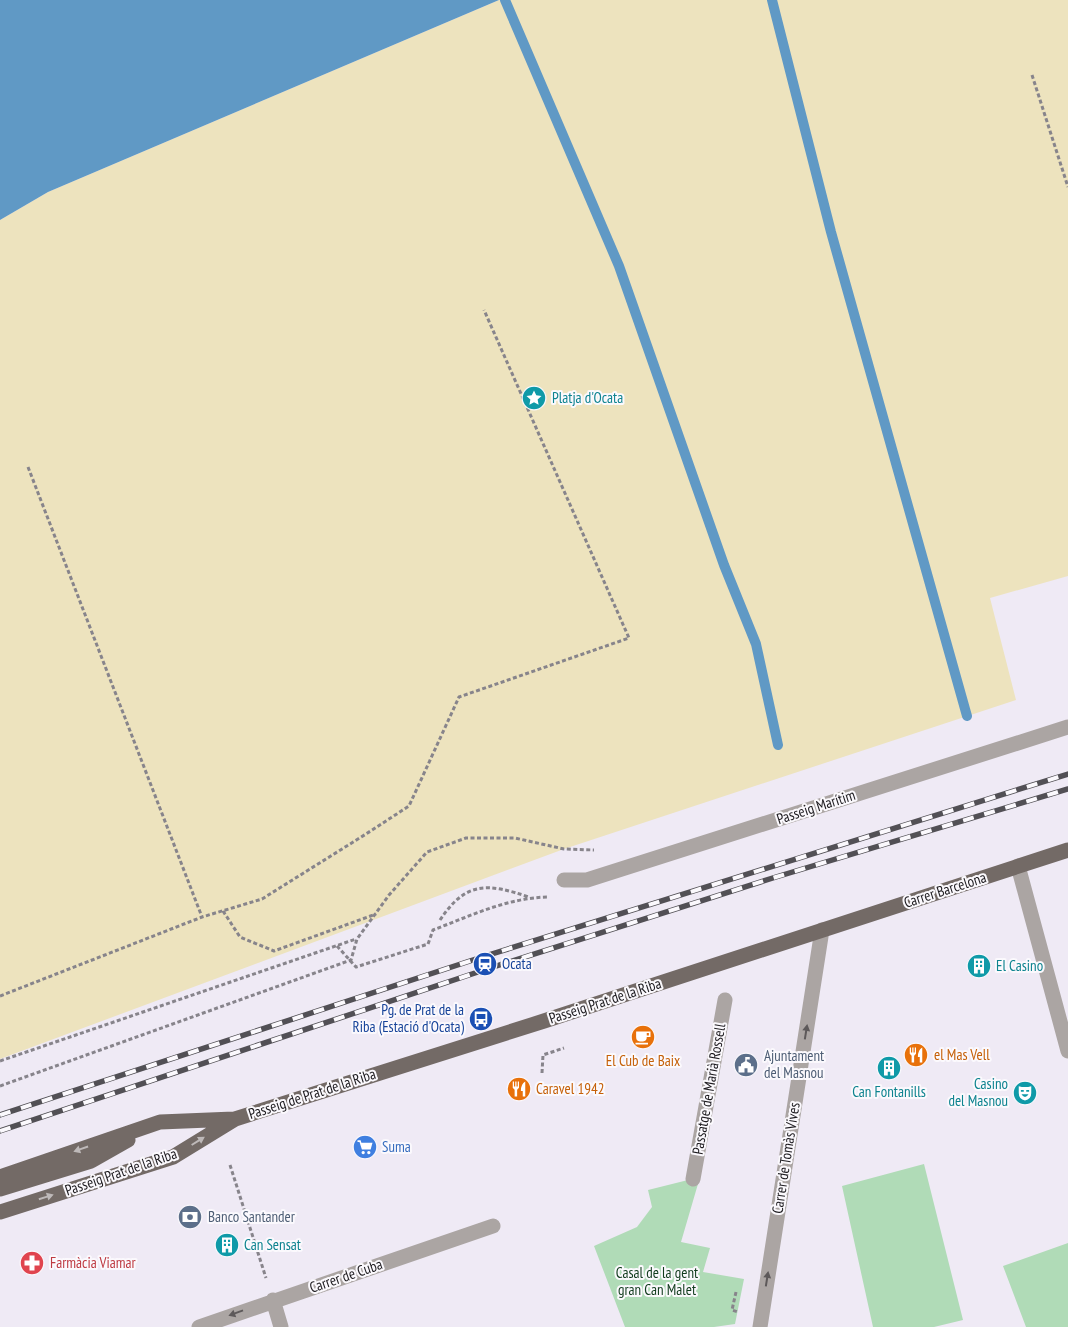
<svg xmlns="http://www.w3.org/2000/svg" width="1068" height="1327" viewBox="0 0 1068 1327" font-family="'PT Sans Narrow',sans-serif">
<rect width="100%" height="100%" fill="#efeaf5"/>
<path fill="#b0dbb7" d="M 924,1164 L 963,1320 L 934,1327 L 873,1327 L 842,1186 Z
M 700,1177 L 681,1242 L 710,1248 L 703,1272 L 744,1279 L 735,1324 L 714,1327 L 625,1327 L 594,1246 L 637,1227 L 652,1207 L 648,1190 Z
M 1068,1243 L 1068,1327 L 1026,1327 L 1003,1266 Z"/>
<path fill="#ede3be" d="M 499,0 L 1068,0 L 1068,576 L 990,598 L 1016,700 L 564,849 L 0,1059 L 0,220 L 48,192 Z"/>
<path fill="#6099c5" d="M 0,0 L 499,0 L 48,192 L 0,220 Z"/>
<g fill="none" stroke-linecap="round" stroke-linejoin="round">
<path stroke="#6099c5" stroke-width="10" d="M 505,0 L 619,266 L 724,565 L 756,644 L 778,745
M 772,0 L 831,232 L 967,716"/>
<path stroke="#87848b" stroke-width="3" stroke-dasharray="4 2.5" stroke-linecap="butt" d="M 1032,75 L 1068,187
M 28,467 L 202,917
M 223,911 L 240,937 L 274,951 L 376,914
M 440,920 C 466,881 487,883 529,897
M 337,946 L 356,967 L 428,944 L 433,930 C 470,916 507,898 547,897
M 0,996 L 202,917 L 262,899 L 366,834 L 409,806 L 459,697 L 629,638 L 484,310
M 0,1061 L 356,939
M 542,1073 L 543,1055 L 564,1048
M 0,1086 L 351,960 L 357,939 L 389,895 L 427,852 L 466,838 L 515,838 L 564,849 L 594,850
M 230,1165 L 266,1278
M 736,1292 L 732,1310 L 738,1312"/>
<path stroke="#aba5a3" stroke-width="15" d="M 1018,866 L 1068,1051
M 564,880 L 587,880 L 1068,727
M 693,1179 L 725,1000
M 273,1300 L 281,1327
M 199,1327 L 493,1226
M 760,1327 L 822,930"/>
<path stroke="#736a66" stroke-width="15" d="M 0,1177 L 160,1122 L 234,1119
M 0,1189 L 91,1161 L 128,1140
M 0,1212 L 173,1157 L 235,1119 L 544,1021 L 1068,850"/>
<g stroke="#525055" stroke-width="5.5">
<path id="rail" d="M 0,1115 L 482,957 L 1068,774
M 0,1131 L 487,969 L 776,877 L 1068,789"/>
</g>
<use href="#rail" stroke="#fbf9fd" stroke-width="4" stroke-dasharray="11" stroke-linecap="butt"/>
</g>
<defs><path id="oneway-solid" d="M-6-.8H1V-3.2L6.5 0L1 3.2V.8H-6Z" transform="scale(1.25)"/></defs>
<g fill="#5d595a">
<use href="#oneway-solid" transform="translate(806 1032) rotate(-81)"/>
<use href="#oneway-solid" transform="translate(767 1279) rotate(-81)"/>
<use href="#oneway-solid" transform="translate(236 1313) rotate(160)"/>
</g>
<g fill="#beb9b9">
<use href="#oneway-solid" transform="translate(198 1141) rotate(-32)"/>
<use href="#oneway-solid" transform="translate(81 1149) rotate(161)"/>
<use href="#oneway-solid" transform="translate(46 1197) rotate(-18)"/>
</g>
<defs>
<g id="sight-disc" transform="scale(1.25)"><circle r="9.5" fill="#0f9aa8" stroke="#fbf9fd"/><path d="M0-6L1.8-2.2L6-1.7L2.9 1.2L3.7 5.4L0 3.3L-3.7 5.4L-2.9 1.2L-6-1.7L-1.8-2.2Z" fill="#fff"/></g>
<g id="station-disc" transform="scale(1.25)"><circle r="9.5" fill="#1a4fb4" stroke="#fbf9fd"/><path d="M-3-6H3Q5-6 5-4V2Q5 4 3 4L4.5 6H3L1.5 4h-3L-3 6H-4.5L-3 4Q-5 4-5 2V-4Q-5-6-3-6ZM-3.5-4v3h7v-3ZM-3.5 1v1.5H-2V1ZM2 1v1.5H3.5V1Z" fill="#fff"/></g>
<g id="building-disc" transform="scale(1.25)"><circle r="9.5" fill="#0f9aa8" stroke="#fbf9fd"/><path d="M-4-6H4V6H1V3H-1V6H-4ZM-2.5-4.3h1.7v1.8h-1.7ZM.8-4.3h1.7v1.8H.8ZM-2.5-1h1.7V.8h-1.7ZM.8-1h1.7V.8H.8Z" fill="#fff"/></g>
<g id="bus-disc" transform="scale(1.25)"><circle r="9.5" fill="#1a4fb4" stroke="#fbf9fd"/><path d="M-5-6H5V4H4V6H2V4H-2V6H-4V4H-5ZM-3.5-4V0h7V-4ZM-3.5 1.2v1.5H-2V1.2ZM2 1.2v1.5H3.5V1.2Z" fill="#fff"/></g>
<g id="cafe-disc" transform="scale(1.25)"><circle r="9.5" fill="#e8710a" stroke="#fbf9fd"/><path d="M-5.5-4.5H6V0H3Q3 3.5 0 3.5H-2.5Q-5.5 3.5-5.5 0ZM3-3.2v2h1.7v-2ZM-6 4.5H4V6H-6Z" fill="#fff"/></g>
<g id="restaurant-disc" transform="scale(1.25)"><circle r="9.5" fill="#e8710a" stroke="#fbf9fd"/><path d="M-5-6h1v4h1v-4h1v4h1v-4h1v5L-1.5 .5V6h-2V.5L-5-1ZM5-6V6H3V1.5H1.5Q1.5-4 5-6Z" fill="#fff"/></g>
<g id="civic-disc" transform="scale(1.25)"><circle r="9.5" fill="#5c6f8a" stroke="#fbf9fd"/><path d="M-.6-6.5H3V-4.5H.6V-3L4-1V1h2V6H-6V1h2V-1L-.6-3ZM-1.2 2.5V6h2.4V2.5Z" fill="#fff"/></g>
<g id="theatre-disc" transform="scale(1.25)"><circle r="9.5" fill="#0f9aa8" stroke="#fbf9fd"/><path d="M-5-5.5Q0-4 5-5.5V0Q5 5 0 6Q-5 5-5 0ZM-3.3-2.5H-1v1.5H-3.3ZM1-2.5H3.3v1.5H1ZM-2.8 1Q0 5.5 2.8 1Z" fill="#fff"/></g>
<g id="supermarket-disc" transform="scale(1.25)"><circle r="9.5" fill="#3f7fe0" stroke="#fbf9fd"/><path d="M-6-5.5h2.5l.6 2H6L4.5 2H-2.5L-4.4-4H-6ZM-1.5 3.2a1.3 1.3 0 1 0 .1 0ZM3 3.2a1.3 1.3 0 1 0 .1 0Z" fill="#fff"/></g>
<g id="bank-disc" transform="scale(1.25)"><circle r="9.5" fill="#5c6f8a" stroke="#fbf9fd"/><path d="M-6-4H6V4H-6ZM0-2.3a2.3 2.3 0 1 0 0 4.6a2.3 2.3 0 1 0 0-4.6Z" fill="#fff"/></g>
<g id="pharmacy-disc" transform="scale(1.25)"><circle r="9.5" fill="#e0444e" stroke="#fbf9fd"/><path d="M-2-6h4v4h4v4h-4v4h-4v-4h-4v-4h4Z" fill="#fff"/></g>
</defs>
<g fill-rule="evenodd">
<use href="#sight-disc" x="534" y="398"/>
<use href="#station-disc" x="485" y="964"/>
<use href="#building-disc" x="979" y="966"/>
<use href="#bus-disc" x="481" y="1019"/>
<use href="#cafe-disc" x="643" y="1037"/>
<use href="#restaurant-disc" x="916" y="1055"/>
<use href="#civic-disc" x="746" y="1065"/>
<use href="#building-disc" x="889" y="1068"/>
<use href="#restaurant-disc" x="519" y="1089"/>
<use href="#theatre-disc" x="1025" y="1093"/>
<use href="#supermarket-disc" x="365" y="1147"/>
<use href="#bank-disc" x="190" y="1217"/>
<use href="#building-disc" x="227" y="1245"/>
<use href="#pharmacy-disc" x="32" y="1263"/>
</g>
<g text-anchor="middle" stroke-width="4" stroke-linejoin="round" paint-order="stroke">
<g font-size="15" fill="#0d838f" stroke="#fbf9fd" text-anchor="start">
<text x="552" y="403">Platja d'Ocata</text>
<text x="996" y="971">El Casino</text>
<text x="1008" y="1089" text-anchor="end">Casino<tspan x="1008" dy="17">del Masnou</tspan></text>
<text x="889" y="1097" text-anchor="middle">Can Fontanills</text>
<text x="244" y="1250">Can Sensat</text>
</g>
<g font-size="15" fill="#1d1b1f" stroke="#fbf9fd">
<text transform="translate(816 807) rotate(-18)" y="5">Passeig Marítim</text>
<text transform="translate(945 890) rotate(-18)" y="5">Carrer Barcelona</text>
<text transform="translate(605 1001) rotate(-18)" y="5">Passeig Prat de la Riba</text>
<text transform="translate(709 1089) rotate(-80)" y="5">Passatge de Marià Rossell</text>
<text transform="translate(312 1094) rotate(-18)" y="5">Passeig de Prat de la Riba</text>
<text transform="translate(786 1158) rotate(-81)" y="5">Carrer de Tomàs Vives</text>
<text transform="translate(121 1172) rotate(-19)" y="5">Passeig Prat de la Riba</text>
<text transform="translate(346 1276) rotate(-19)" y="5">Carrer de Cuba</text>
</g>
<g font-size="15" fill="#164399" stroke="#fbf9fd" text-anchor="start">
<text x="502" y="969">Ocata</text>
<text x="464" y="1015" text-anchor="end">Pg. de Prat de la<tspan x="464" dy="17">Riba (Estació d'Ocata)</tspan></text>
</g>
<g font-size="15" fill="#c56008" stroke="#fbf9fd" text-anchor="start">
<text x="934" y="1060">el Mas Vell</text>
<text x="643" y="1066" text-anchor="middle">El Cub de Baix</text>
<text x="536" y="1094">Caravel 1942</text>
</g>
<g font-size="15" fill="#4e5e75" stroke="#fbf9fd" text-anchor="start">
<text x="764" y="1061">Ajuntament<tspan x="764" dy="17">del Masnou</tspan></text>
<text x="208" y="1222">Banco Santander</text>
</g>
<g font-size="15" fill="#366cbe" stroke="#fbf9fd" text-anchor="start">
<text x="382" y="1152">Suma</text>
</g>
<g font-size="15" fill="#be3a42" stroke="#fbf9fd" text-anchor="start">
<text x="50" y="1268">Farmàcia Viamar</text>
</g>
<g font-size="15" fill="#113c1d" stroke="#fbf9fd">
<text x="657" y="1278">Casal de la gent<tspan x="657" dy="17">gran Can Malet</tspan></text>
</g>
</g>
</svg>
